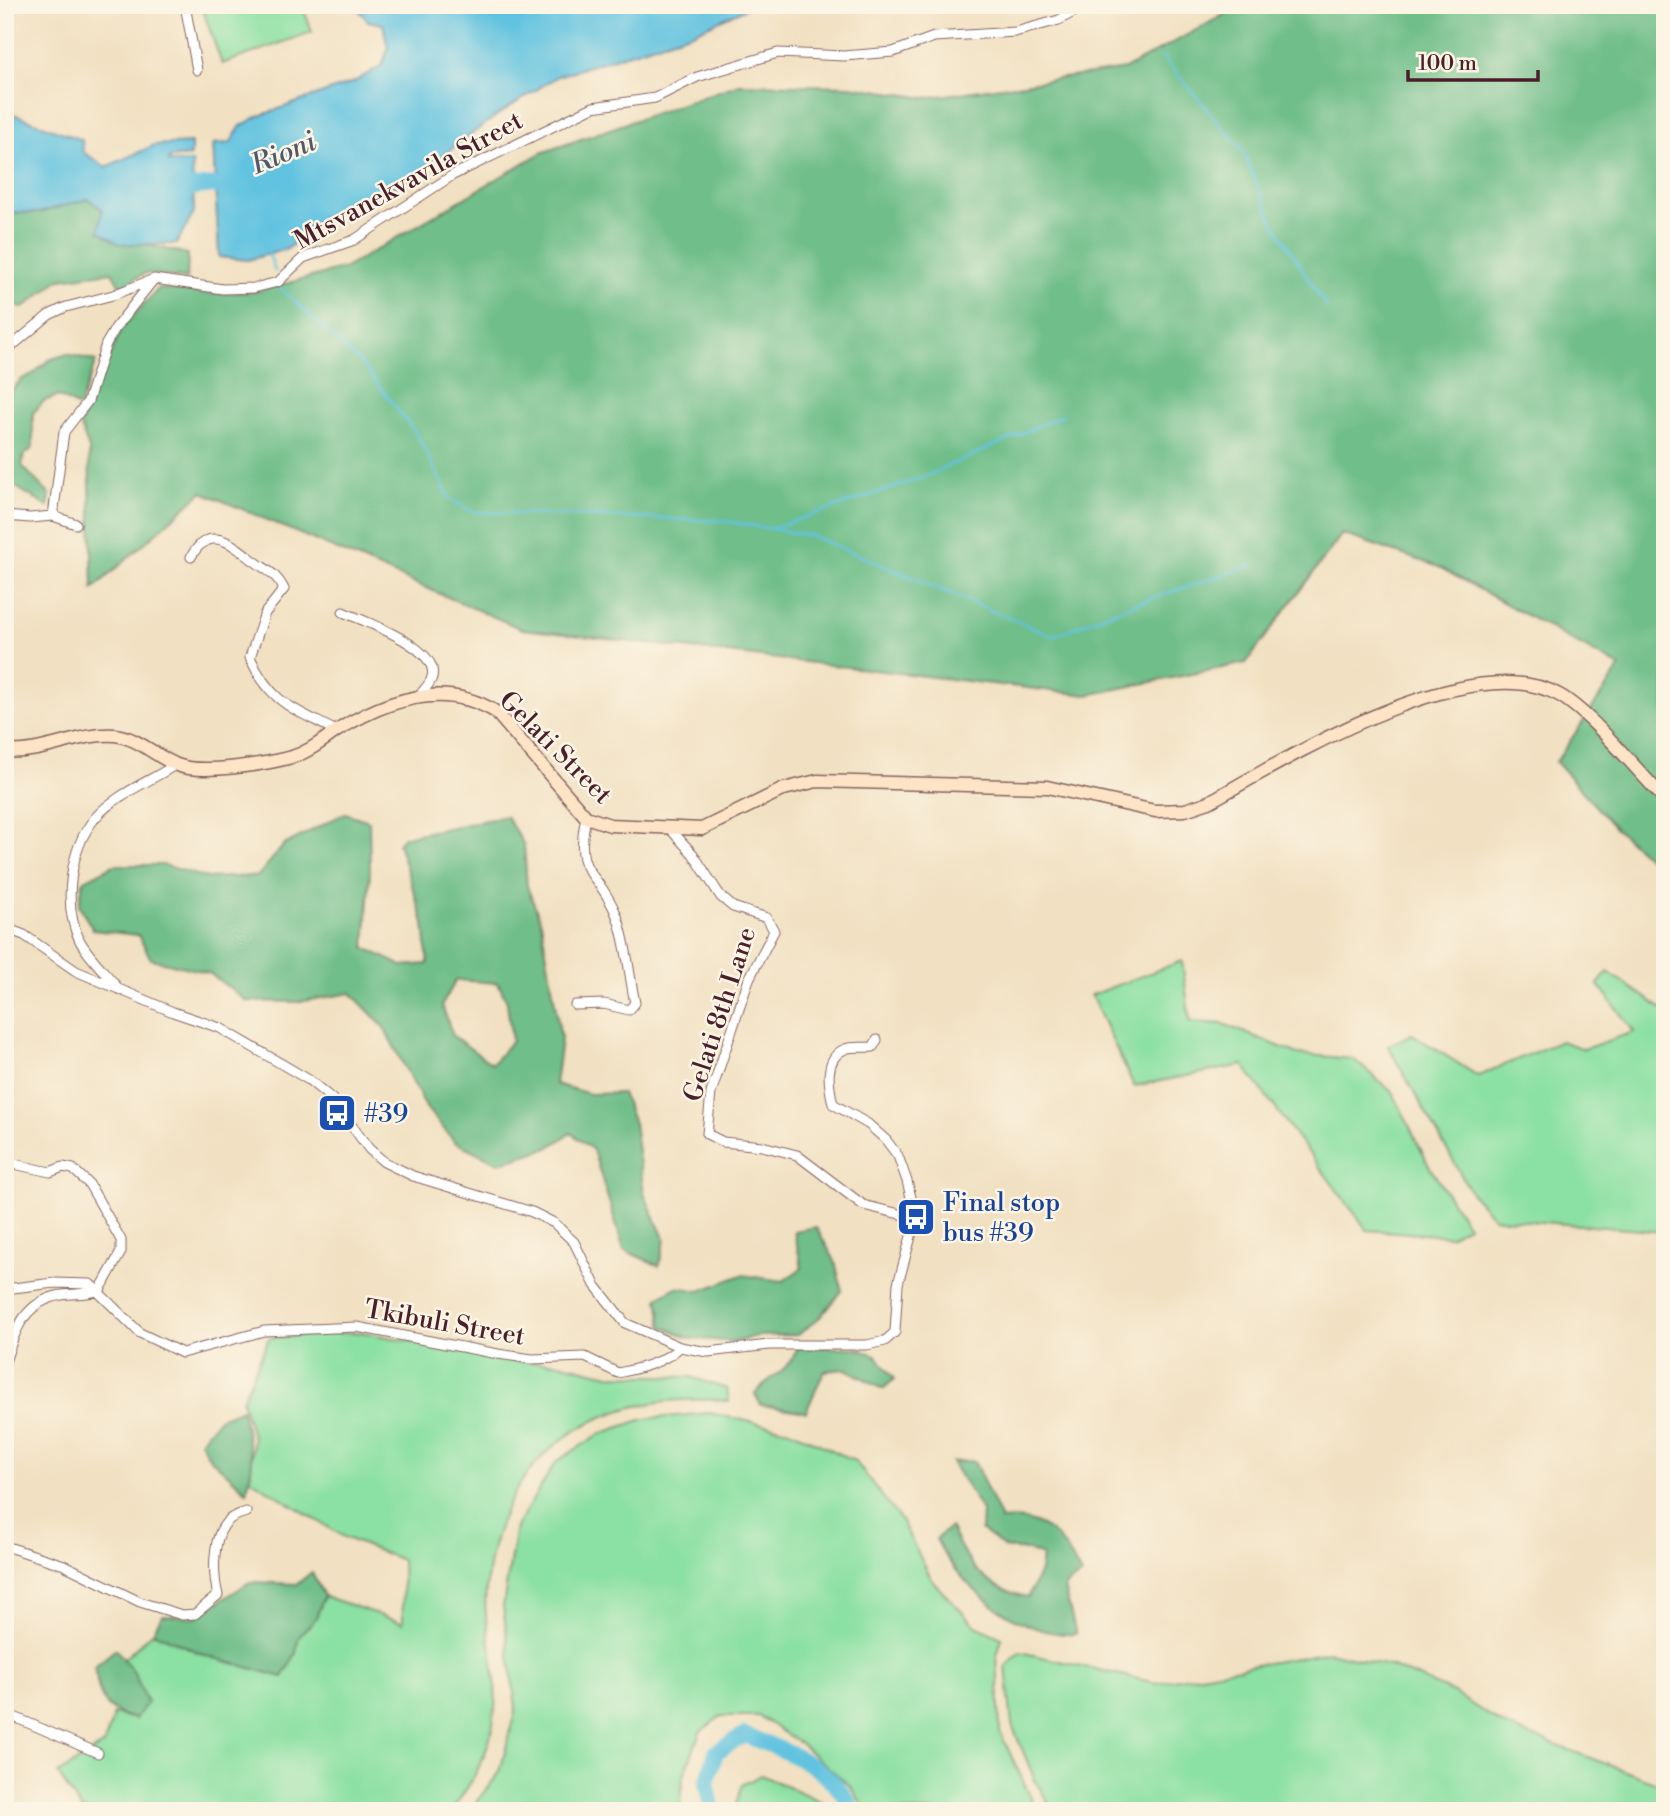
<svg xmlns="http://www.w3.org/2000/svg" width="1670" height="1816" viewBox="0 0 1670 1816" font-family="'Libre Bodoni',serif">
<rect width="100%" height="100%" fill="#fcf5e5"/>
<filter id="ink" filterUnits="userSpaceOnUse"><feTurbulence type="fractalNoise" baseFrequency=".0143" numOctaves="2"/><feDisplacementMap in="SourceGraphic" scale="14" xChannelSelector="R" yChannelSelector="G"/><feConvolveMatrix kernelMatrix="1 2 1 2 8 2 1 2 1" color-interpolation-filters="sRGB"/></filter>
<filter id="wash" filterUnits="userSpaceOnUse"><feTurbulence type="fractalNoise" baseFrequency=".00686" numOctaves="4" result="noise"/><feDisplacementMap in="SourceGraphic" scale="28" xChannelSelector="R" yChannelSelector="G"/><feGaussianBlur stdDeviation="1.57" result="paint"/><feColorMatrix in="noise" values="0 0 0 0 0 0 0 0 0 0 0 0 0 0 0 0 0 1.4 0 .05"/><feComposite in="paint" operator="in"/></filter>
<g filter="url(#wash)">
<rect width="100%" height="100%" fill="#f1e0c1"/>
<path fill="#8be0a3" stroke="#6a8067" stroke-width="2" d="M 201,5 L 302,5 L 312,32 L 222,64 Z
M 1182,961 L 1190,1022 L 1223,1024 L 1298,1054 L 1353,1059 L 1393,1093 L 1429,1166 L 1468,1226 L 1450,1236 L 1367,1230 L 1243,1065 L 1134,1086 L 1091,995 Z
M 1608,972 L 1665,1011 L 1665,1232 L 1494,1218 L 1472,1194 L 1388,1046 L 1412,1034 L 1478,1076 L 1561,1041 L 1584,1049 L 1634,1032 L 1598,984 Z
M 361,1332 L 522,1362 L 559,1363 L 609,1375 L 691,1377 L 727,1389 L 729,1401 C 597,1389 498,1452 486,1590 C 483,1614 490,1640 493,1663 C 502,1723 487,1764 451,1811 L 83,1811 L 58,1774 L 104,1744 L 114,1714 L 135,1719 L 135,1674 L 124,1659 L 153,1632 L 207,1656 L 283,1677 L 296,1653 L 298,1638 L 316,1618 L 324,1596 L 403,1623 L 402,1560 L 346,1538 L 250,1479 L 253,1439 L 242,1400 L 269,1338 Z
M 709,1413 L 790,1430 L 855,1461 L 902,1522 L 933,1582 L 976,1626 L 1002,1638 L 997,1655 L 1000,1732 L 1037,1811 L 867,1811 L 850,1786 L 802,1745 L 759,1716 L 721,1716 L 700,1732 L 683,1778 L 680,1811 L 469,1811 L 500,1772 L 516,1708 L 503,1606 L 516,1527 L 556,1462 L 600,1434 L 644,1419 Z
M 1020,1652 L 1156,1683 L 1329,1652 L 1393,1667 L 1454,1693 L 1505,1726 L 1665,1786 L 1665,1811 L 1053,1811 L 1035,1780 L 1012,1725 L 1006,1666 Z
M 761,1775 L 825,1803 L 831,1811 L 734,1811 L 742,1785 Z"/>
<path fill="#70be89" stroke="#5d6e5a" stroke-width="2" fill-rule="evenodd" d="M 1242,5 L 1665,5 L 1665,872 L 1616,829 L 1556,762 L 1620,667 L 1439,567 L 1342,534 L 1246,663 L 1087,695 L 522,629 L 202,492 L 93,589 L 89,449 L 80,425 L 122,328 L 159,288 L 208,294 L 254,292 L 345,268 L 541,153 L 739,84 L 850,86 L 926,98 L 1125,69 Z
M 88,199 L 102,209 L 120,244 L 145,244 L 188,254 L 187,279 L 146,273 L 120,286 L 112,272 L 60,279 L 23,308 L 7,301 L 5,212 L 38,213 Z
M 67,354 L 96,361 L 79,407 L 58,396 L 44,401 L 33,413 L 33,448 L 24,455 L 22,466 L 50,495 L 48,507 L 5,480 L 5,404 L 11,391 L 22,379 L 33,374 L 49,360 Z
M 345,813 L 369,821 L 370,872 L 365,948 L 402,966 L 428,964 L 424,923 L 398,843 L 404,837 L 506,816 L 524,845 L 527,886 L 541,922 L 561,1039 L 555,1084 L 590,1094 L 622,1093 L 634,1123 L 644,1194 L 665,1240 L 659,1266 L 624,1250 L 593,1150 L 571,1133 L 548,1148 L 499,1163 L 455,1142 L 427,1109 L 383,1026 L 351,993 L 298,1002 L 247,1001 L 209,973 L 151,959 L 138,935 L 93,930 L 79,905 L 83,881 L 114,865 L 164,865 L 207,878 L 258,876 L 284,845 ZM 456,980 L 498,983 L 507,1002 L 512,1041 L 492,1064 L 453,1036 L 442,1005 Z
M 816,1227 L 835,1261 L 842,1291 L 820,1317 L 798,1335 L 756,1336 L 736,1342 L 688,1338 L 662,1326 L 658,1298 L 676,1287 L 700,1291 L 742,1275 L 783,1281 L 802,1268 L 794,1231 Z
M 798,1347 L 855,1348 L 876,1355 L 894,1379 L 883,1389 L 846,1369 L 824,1371 L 806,1412 L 761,1405 L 755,1394 C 770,1374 787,1375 798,1347 Z
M 242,1409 L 252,1464 L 247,1492 L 209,1457 L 200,1441 L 219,1418 Z
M 974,1461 L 1001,1520 C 1044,1514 1064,1539 1081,1575 L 1064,1587 L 1076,1634 C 1020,1637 960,1588 936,1539 L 950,1527 C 968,1565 985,1589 1028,1597 L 1040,1571 L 1042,1556 L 1027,1550 L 1005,1548 L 981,1530 L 982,1511 L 952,1462 Z
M 312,1572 L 324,1596 L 316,1618 L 298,1638 L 296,1653 L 283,1677 L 207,1656 L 153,1632 L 162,1615 L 195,1617 L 250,1582 L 297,1584 Z
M 116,1649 L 135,1674 L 147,1703 L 135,1719 C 103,1711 98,1697 95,1666 Z"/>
<path fill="#62c3e0" stroke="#567186" stroke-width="2" d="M 355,5 L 753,5 L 692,33 L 558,76 L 496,116 L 408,181 L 323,218 L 287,249 L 248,260 L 219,257 L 213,144 L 230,143 L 241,126 L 259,116 L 354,82 L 382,65 L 388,49 L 383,24 L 368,21 Z
M 5,111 L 82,140 L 83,152 L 106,167 L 155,145 L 191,143 L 191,156 L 169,158 L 169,162 L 192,162 L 194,213 L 176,244 L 120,244 L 99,231 L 102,209 L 88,199 L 38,213 L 5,212 Z"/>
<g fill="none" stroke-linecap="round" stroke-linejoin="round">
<path stroke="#62c3e0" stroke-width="2.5" d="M 1162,56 L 1243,151 L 1273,222 L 1327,308
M 268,251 L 275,271
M 280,288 L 362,364 L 416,433 L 450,499 L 473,512 L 725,521 L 812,536 L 1053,636 L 1126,607 L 1253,565
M 773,528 L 919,479 L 1063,415"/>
<path stroke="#62c3e0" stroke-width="16" d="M 172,190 L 214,185 L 232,191
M 713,1811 L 707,1783 L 716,1752 L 744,1735 C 790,1753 829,1765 854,1811"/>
</g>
</g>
<g filter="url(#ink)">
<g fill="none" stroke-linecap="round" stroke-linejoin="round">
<g stroke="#846360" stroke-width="11">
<path id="minor" d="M 185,5 L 197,70
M 5,342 L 13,345 L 49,315 L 66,307 L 113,295 L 154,279 L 223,289 L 254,288 L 278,282 L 303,258 L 354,240 L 453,175 L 593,107 L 655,98 L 697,77 L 778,53 L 844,56 L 893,52 L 934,37 L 1015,32 L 1059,20 L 1086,5
M 5,516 L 30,518 L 53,516 L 76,524
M 53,516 L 64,432 L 88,401 L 106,344 L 116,327 L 154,279
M 191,557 C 209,524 231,543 253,560 C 266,570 276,573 284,589 L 265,613 L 250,657 C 270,704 295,709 336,731
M 343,612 C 363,621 445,649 431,680 C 429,685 422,692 418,697
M 671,830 L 693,854 L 721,897 L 733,907 L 767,918 L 774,931 L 749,979 L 711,1093 L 707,1134 L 723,1142 L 762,1146 L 797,1155 L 863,1205 L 916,1218
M 5,928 L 24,935 L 76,971 L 173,1012 L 220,1028 L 309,1080 L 332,1099 L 369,1149 L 384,1162 L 413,1176 L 532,1212 L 554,1223 L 574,1242 L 595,1285 L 625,1323 L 680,1347 L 708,1352 L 769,1345 L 867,1345 L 885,1341 L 895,1332 L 898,1284 L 916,1218 L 907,1181 L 898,1156 L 886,1140 L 868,1124 L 833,1104 C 829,1087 823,1058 845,1049 C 852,1046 865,1048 873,1047 L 877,1040
M 117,987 C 105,972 89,957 80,941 C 62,905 70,848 95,818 C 116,794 149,782 175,765
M 575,1005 L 604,1004 L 629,1010 L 635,1003 C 629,975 627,943 617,916 C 598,867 573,879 586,817
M 5,1162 L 50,1172 L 63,1167 L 73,1169 L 89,1184 L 121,1240 L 121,1252 L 100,1290
M 5,1289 L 54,1283 L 90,1284 L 140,1333 L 182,1353 L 264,1331 L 357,1327 L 498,1354 L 532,1359 L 585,1357 L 618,1373 C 641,1368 663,1363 680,1347
M 5,1362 C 15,1331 24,1301 62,1295 C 75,1293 87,1295 100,1290
M 5,1546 L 64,1565 L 140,1602 L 182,1615 L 195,1614 L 218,1595 C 213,1575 211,1534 230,1519 C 233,1516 241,1514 246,1512
M 5,1713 L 98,1753"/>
</g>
<g stroke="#846360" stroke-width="15">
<path id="secondary" d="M 5,751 C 42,755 79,732 115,735 C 139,738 156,757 177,765 C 201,775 266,764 292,757 C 309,752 323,740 338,730 C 386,700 444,680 496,712 L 586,817 L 610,825 L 702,829 L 784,789 L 817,781 L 1047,787 L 1155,811 L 1185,810 L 1209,802 C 1287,758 1471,646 1559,695 C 1590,712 1638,772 1665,799"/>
</g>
<use href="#minor" stroke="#fff" stroke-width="9"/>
<use href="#secondary" stroke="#fee4c6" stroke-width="12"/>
</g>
</g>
<defs>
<g id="bus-square" transform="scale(2.0125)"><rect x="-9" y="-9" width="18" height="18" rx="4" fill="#1a4fb4" stroke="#fcf5e5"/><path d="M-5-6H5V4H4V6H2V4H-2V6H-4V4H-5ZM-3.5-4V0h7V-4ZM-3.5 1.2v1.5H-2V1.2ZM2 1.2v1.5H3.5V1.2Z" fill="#fff"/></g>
</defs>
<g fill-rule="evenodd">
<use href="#bus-square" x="337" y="1113"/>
<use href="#bus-square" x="916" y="1217"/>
</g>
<g text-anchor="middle" stroke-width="5" stroke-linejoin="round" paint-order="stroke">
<g font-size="26" fill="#4a1f2b" stroke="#fcf5e5">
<text transform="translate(408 180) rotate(-29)" y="9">Mtsvanekvavila Street</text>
<text transform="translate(556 747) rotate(45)" y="9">Gelati Street</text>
<text transform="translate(719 1014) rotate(-72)" y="9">Gelati 8th Lane</text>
<text transform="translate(445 1322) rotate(10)" y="9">Tkibuli Street</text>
</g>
<g font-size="26" fill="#164399" stroke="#fcf5e5" text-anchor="start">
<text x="364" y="1122">#39</text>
<text x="943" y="1211">Final stop<tspan x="943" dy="30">bus #39</tspan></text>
</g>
<g font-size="28" font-style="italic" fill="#52586a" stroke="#fcf5e5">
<text transform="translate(283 152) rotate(-23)" y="10">Rioni</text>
</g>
</g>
<rect width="1670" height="1816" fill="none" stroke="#fcf5e5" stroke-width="28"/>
<path d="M1408 70v10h130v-10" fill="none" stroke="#4a1f2b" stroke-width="3.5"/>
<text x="1418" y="70" font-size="21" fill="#4a1f2b" stroke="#fcf5e5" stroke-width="5" paint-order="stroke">100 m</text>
</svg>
